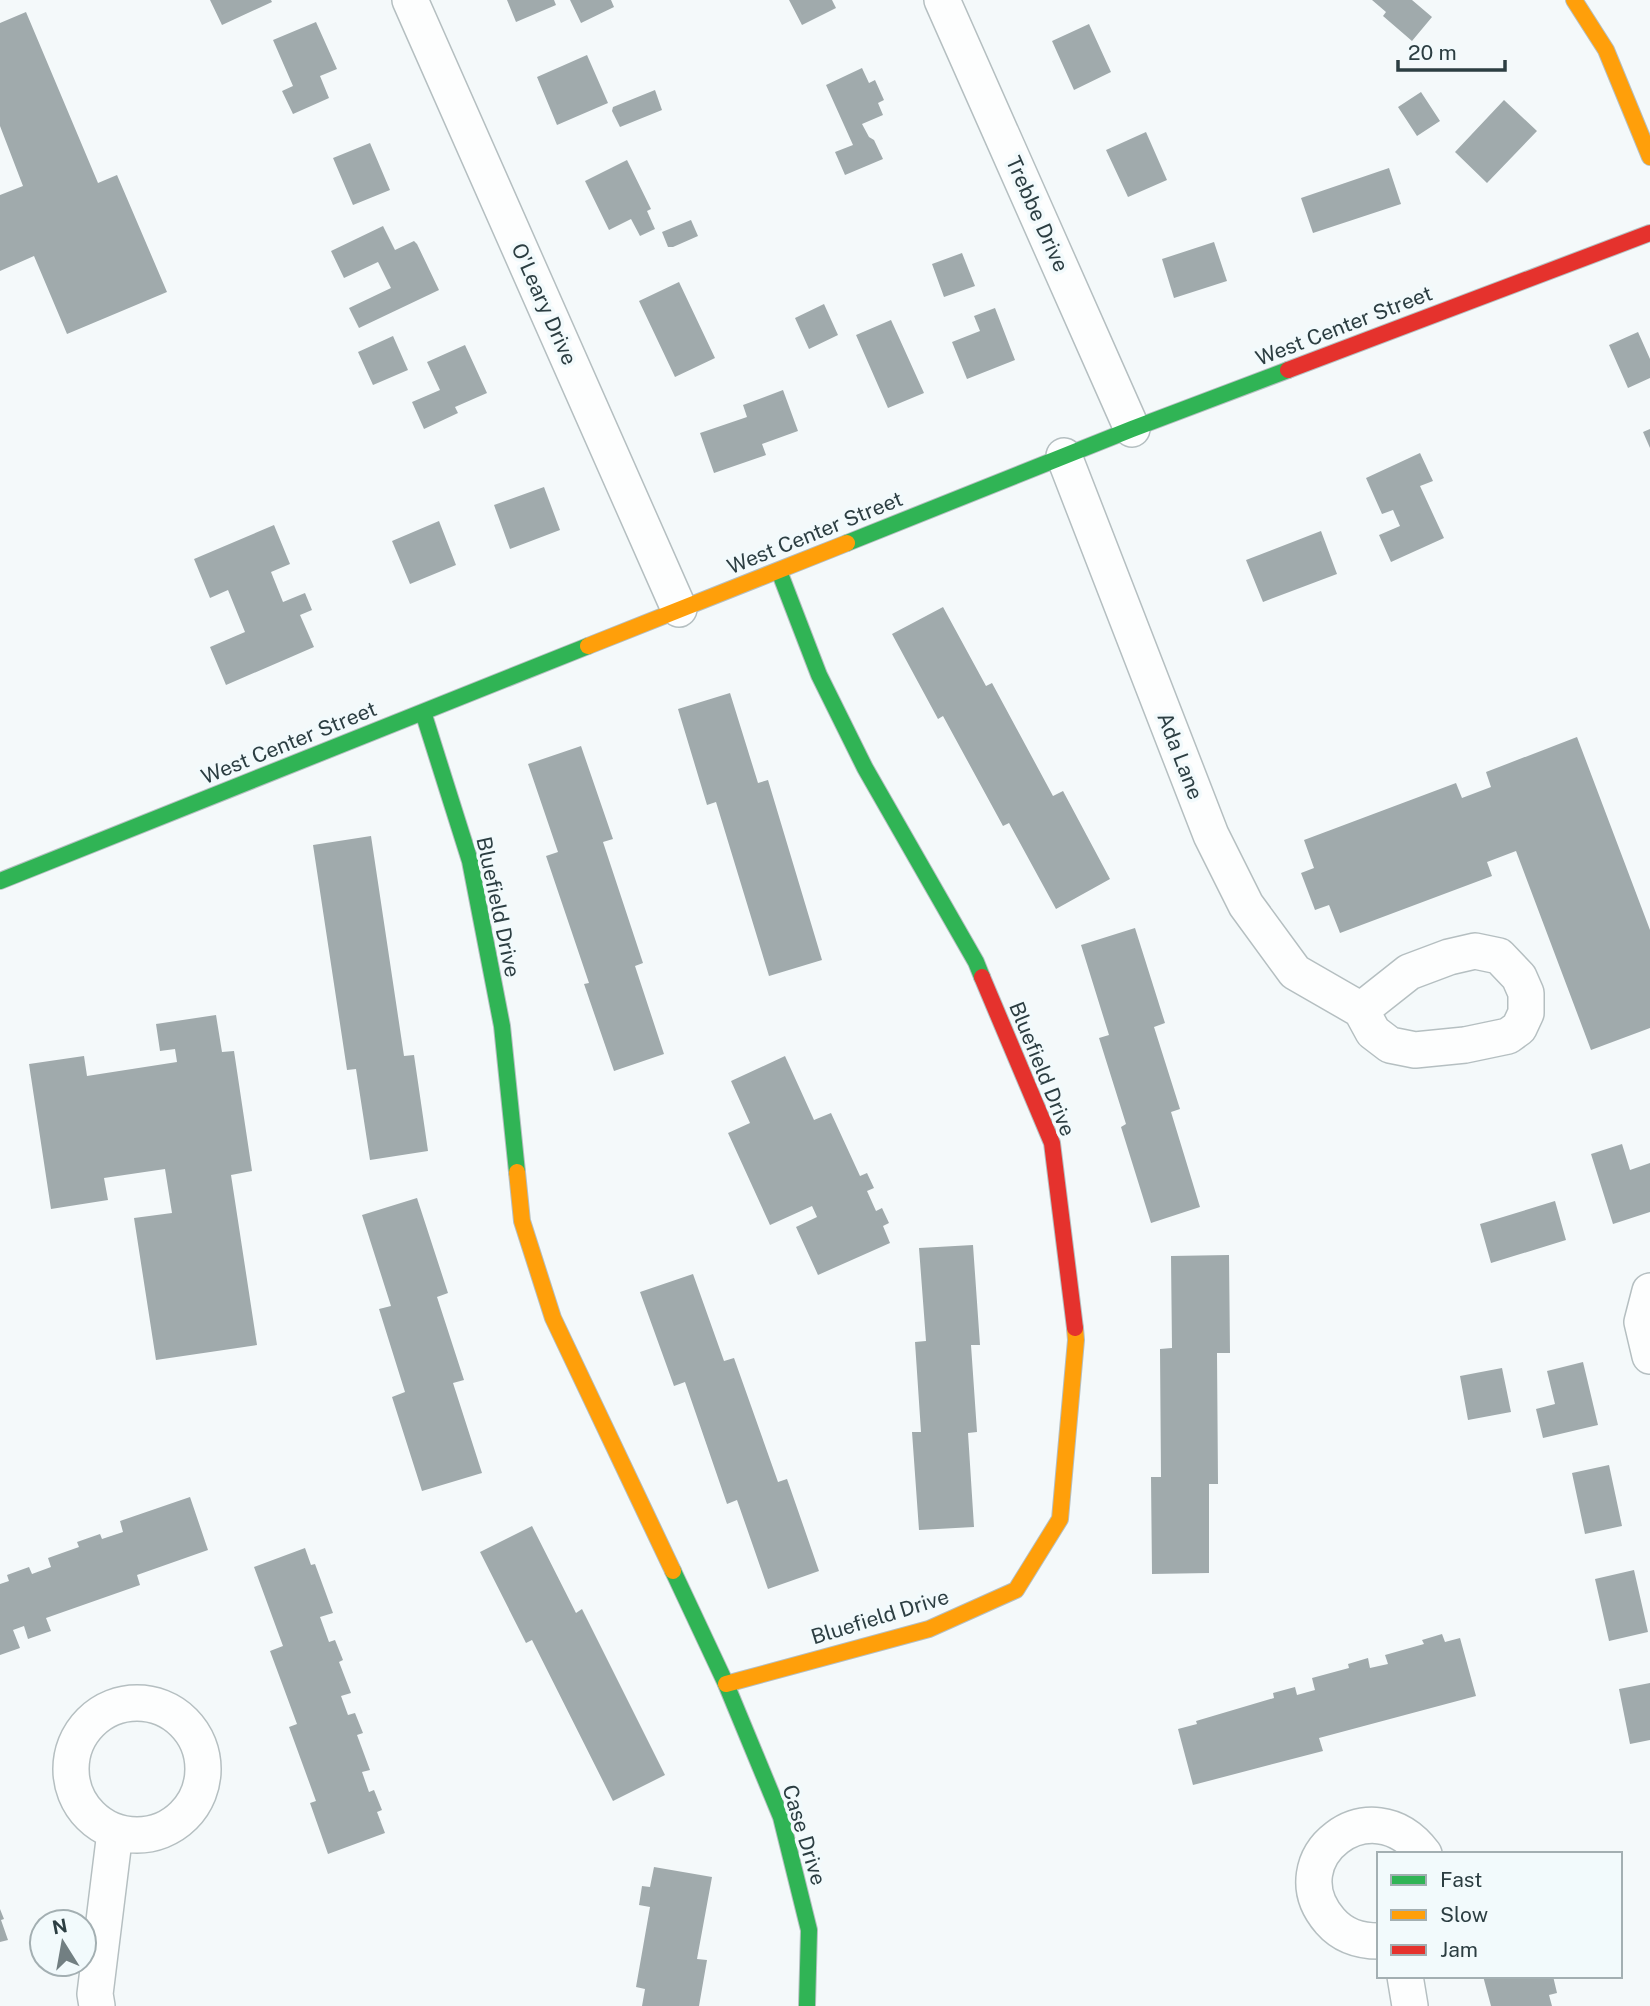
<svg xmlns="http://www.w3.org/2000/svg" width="1650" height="2006" viewBox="0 0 1650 2006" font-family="'Public Sans',sans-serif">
<rect width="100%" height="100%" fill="#f4f9fa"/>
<path fill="#a0aaac" d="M 210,0 L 271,0 L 272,2 L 222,25 Z
M 507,0 L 554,0 L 556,5 L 516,22 Z
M 570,0 L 611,0 L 614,7 L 581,23 Z
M 789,0 L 832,0 L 836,8 L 802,25 Z
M 1372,0 L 1412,0 L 1432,17 L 1412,41 L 1383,16 L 1386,12 Z
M 26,12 L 98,183 L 117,175 L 167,292 L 67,334 L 34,256 L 0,271 L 0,195 L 23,186 L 0,126 L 0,23 Z
M 316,22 L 337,69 L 320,76 L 329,98 L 293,114 L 282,91 L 293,86 L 273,40 Z
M 1089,24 L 1111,72 L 1074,90 L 1052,41 Z
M 587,55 L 608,103 L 557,125 L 537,77 Z
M 862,68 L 869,83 L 875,80 L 884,100 L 878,103 L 883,115 L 862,124 L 869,137 L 874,140 L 883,159 L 845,175 L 835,152 L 853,145 L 826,85 Z
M 655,90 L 662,110 L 620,127 L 612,111 L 613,107 Z
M 1421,92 L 1440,121 L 1417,136 L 1398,107 Z
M 1504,100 L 1537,131 L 1487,183 L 1455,152 Z
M 1146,132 L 1167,180 L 1128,197 L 1106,150 Z
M 370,143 L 390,190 L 353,205 L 333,158 Z
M 627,160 L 651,209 L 647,211 L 655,229 L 640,236 L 631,219 L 609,230 L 585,181 Z
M 1389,168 L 1401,204 L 1313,233 L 1301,198 Z
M 691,220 L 698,236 L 673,247 L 668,247 L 662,232 Z
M 383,226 L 395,250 L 414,241 L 417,244 L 439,290 L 359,328 L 349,308 L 391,288 L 378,262 L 344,278 L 331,251 Z
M 1214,242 L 1227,281 L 1174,298 L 1162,259 Z
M 962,253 L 975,286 L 944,297 L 932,264 Z
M 679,282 L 715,358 L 675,377 L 639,301 Z
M 824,304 L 838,335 L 809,349 L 795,318 Z
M 995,308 L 1015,360 L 967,379 L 952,342 L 980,331 L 974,316 Z
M 891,320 L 924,393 L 888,408 L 856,335 Z
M 1638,332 L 1650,359 L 1650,378 L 1628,388 L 1609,345 Z
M 393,336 L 408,370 L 373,385 L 358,352 Z
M 465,345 L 487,393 L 455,407 L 458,413 L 424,429 L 412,402 L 440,390 L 427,362 Z
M 783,390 L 798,431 L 762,444 L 766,455 L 714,473 L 700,433 L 747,417 L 743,405 Z
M 1650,429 L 1650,448 L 1643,432 Z
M 1420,453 L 1433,481 L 1420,486 L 1444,538 L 1391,562 L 1379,535 L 1400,526 L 1393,510 L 1382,514 L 1366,478 Z
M 544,487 L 560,530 L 510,549 L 494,505 Z
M 439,521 L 456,565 L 410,584 L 392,541 Z
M 274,525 L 290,564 L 271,572 L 283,602 L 305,593 L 312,610 L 300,615 L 314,647 L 226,685 L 210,647 L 245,632 L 228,590 L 210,598 L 194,559 Z
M 1321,531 L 1337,574 L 1263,602 L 1246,560 Z
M 943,607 L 986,686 L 992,683 L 1053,796 L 1063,791 L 1110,879 L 1056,909 L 1009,823 L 1003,826 L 943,716 L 938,719 L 892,634 Z
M 730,693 L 758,783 L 768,780 L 822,960 L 769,976 L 716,802 L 707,805 L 678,709 Z
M 1577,737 L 1650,930 L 1650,1028 L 1591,1050 L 1516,851 L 1487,862 L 1492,876 L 1340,933 L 1329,905 L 1315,910 L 1301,873 L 1314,868 L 1304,840 L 1456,783 L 1462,798 L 1491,787 L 1486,772 Z
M 581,746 L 613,839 L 603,842 L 643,963 L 635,966 L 664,1054 L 614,1071 L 584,984 L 589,983 L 546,856 L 558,852 L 528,764 Z
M 371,836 L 404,1056 L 414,1055 L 428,1151 L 370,1160 L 356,1069 L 347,1070 L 313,845 Z
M 1135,928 L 1165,1023 L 1154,1027 L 1180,1109 L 1171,1112 L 1200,1207 L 1151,1223 L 1121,1127 L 1126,1124 L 1099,1038 L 1109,1035 L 1081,945 Z
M 216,1015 L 222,1052 L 234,1051 L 252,1171 L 231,1175 L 257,1345 L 156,1360 L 134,1218 L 172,1213 L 165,1169 L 104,1178 L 108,1200 L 51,1209 L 29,1064 L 84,1056 L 87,1076 L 177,1062 L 175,1049 L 160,1051 L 156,1024 Z
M 785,1056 L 814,1120 L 831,1113 L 860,1176 L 867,1173 L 874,1188 L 867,1191 L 876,1211 L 882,1208 L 889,1223 L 883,1226 L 890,1243 L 818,1275 L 796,1227 L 817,1217 L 812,1206 L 770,1225 L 728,1133 L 750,1123 L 731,1081 Z
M 1622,1144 L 1630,1170 L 1650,1163 L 1650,1212 L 1613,1224 L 1591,1154 Z
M 417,1198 L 448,1293 L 437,1297 L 464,1380 L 453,1383 L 482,1473 L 422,1491 L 392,1397 L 405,1392 L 379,1309 L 391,1306 L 362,1215 Z
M 1555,1201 L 1566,1240 L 1491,1263 L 1480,1224 Z
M 973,1245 L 980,1345 L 971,1345 L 977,1432 L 968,1433 L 974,1527 L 919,1530 L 912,1432 L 921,1432 L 915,1342 L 926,1341 L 919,1248 Z
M 1229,1255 L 1230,1353 L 1217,1353 L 1218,1484 L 1209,1484 L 1209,1573 L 1152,1574 L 1151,1477 L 1161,1477 L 1160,1349 L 1172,1348 L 1171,1256 Z
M 693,1274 L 724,1361 L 734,1358 L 778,1482 L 787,1479 L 819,1571 L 768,1589 L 737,1500 L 727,1504 L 685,1382 L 674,1386 L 640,1292 Z
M 1583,1362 L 1598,1425 L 1543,1438 L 1536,1409 L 1555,1404 L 1547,1371 Z
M 1502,1368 L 1511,1412 L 1468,1420 L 1460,1376 Z
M 1609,1465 L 1622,1526 L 1585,1534 L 1572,1473 Z
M 190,1497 L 208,1550 L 137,1575 L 140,1585 L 46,1618 L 51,1631 L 28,1639 L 24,1626 L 13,1630 L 20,1648 L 0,1655 L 0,1584 L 9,1581 L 7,1575 L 29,1567 L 32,1574 L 51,1567 L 48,1558 L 79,1547 L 77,1542 L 100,1534 L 102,1539 L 123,1532 L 120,1521 Z
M 532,1526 L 576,1613 L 582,1609 L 665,1775 L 613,1801 L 532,1640 L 526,1643 L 480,1552 Z
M 305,1548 L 311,1565 L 315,1564 L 333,1613 L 320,1617 L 329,1642 L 335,1640 L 343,1660 L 339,1662 L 351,1693 L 341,1696 L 348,1715 L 355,1713 L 363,1733 L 357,1735 L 370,1770 L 362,1772 L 369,1792 L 374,1790 L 382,1810 L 377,1812 L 385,1833 L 328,1854 L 310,1803 L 316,1801 L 289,1727 L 297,1724 L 270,1651 L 283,1646 L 254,1567 Z
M 1634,1570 L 1648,1632 L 1609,1641 L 1595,1579 Z
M 1442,1634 L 1445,1642 L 1460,1638 L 1476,1696 L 1319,1738 L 1323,1751 L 1193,1785 L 1178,1729 L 1197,1724 L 1196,1721 L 1274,1698 L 1273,1693 L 1295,1687 L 1297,1695 L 1315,1690 L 1312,1678 L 1349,1668 L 1348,1664 L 1368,1658 L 1370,1668 L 1388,1664 L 1385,1655 L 1424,1644 L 1422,1640 Z
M 1650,1683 L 1650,1740 L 1630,1744 L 1619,1689 Z
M 654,1867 L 712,1877 L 697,1959 L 707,1960 L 699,2006 L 642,2006 L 645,1989 L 636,1987 L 650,1907 L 639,1905 L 642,1886 L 650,1887 Z
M 0,1909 L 4,1919 L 1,1920 L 8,1940 L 0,1942 Z
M 1483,1976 L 1553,1976 L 1557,1993 L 1549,1995 L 1552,2006 L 1491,2006 Z"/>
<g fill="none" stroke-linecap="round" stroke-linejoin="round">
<g stroke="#b5bfc1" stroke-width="38">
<path id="street" d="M 410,0 L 679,609
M 942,0 L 1132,429
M 1064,456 L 1211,835 L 1246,905 L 1295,972 L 1361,1010 L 1373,1032 L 1390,1045 L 1415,1050 L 1465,1045 L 1508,1036 L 1519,1028 L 1526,1013 L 1526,993 L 1519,977 L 1499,956 L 1475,951 L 1449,957 L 1409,972 L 1361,1010
M 1650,1291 L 1642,1322 L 1650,1356
M71 1769a66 66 0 1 1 132 0a66 66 0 1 1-132 0Z
M 1379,1941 C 1359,1941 1343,1936 1330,1921 C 1276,1859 1371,1783 1424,1854
M 1405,1976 L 1410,2006
M 97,2006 L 95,1994 L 115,1832"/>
</g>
<g stroke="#b5bfc1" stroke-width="18">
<path id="fast" d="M 847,543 L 1132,429 L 1288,370
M 779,571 L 819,675 L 865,768 L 976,962 L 982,977
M 423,712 L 470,861 L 502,1026 L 517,1172
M 0,881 L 588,646
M 673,1571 L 726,1684 L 781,1817 L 809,1930 L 807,2006"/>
</g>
<g stroke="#b5bfc1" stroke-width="18">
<path id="slow" d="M 1574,0 L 1606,50 L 1650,157
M 588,646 L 847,543
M 517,1172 L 522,1221 L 553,1318 L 673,1571
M 726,1684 L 929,1629 L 1016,1590 L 1060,1519 L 1076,1340 L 1075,1328"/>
</g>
<g stroke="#b5bfc1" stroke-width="18">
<path id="jam" d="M 1288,370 L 1650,233
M 982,977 L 1052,1143 L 1075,1328"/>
</g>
<use href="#street" stroke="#fdfefe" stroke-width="35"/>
<use href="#fast" stroke="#30b455" stroke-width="16"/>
<use href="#slow" stroke="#ff9f0a" stroke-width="16"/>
<use href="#jam" stroke="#e5322d" stroke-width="16"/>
</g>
<g text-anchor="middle" stroke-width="7" stroke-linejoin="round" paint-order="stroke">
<g font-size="21" fill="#2c3e42" stroke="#f2fafc">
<text transform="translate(1037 214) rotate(66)" y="7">Trebbe Drive</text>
<text transform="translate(544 304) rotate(66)" y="7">O'Leary Drive</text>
<text transform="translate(1344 326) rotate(-21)" y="7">West Center Street</text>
<text transform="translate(815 533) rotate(-22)" y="7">West Center Street</text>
<text transform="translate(289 743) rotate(-22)" y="7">West Center Street</text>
<text transform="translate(1180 756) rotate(69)" y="7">Ada Lane</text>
<text transform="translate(498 907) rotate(78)" y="7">Bluefield Drive</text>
<text transform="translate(1042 1069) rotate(68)" y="7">Bluefield Drive</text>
<text transform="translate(880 1617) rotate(-17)" y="7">Bluefield Drive</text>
<text transform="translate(804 1835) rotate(73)" y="7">Case Drive</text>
</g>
</g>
<rect x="1377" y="1852" width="245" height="126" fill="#f2fafc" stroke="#a3afb2" stroke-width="2"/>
<rect x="1391" y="1875" width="35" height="10" fill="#30b455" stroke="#a3afb2" stroke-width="2"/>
<text x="1440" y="1887" font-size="21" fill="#2c3e42">Fast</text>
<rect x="1391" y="1910" width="35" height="10" fill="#ff9f0a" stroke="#a3afb2" stroke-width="2"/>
<text x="1440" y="1922" font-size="21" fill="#2c3e42">Slow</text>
<rect x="1391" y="1945" width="35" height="10" fill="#e5322d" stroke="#a3afb2" stroke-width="2"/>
<text x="1440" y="1957" font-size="21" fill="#2c3e42">Jam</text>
<g transform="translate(63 1943) rotate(349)"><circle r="33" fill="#f2fafc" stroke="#a3afb2" stroke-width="2"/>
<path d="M0-5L12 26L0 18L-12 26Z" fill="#727f82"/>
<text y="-10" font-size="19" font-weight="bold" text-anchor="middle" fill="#2c3e42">N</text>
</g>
<path d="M1398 60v10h107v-10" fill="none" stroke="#2c3e42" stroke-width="3.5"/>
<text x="1408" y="60" font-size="21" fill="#2c3e42" stroke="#f2fafc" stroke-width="5" paint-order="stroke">20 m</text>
</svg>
